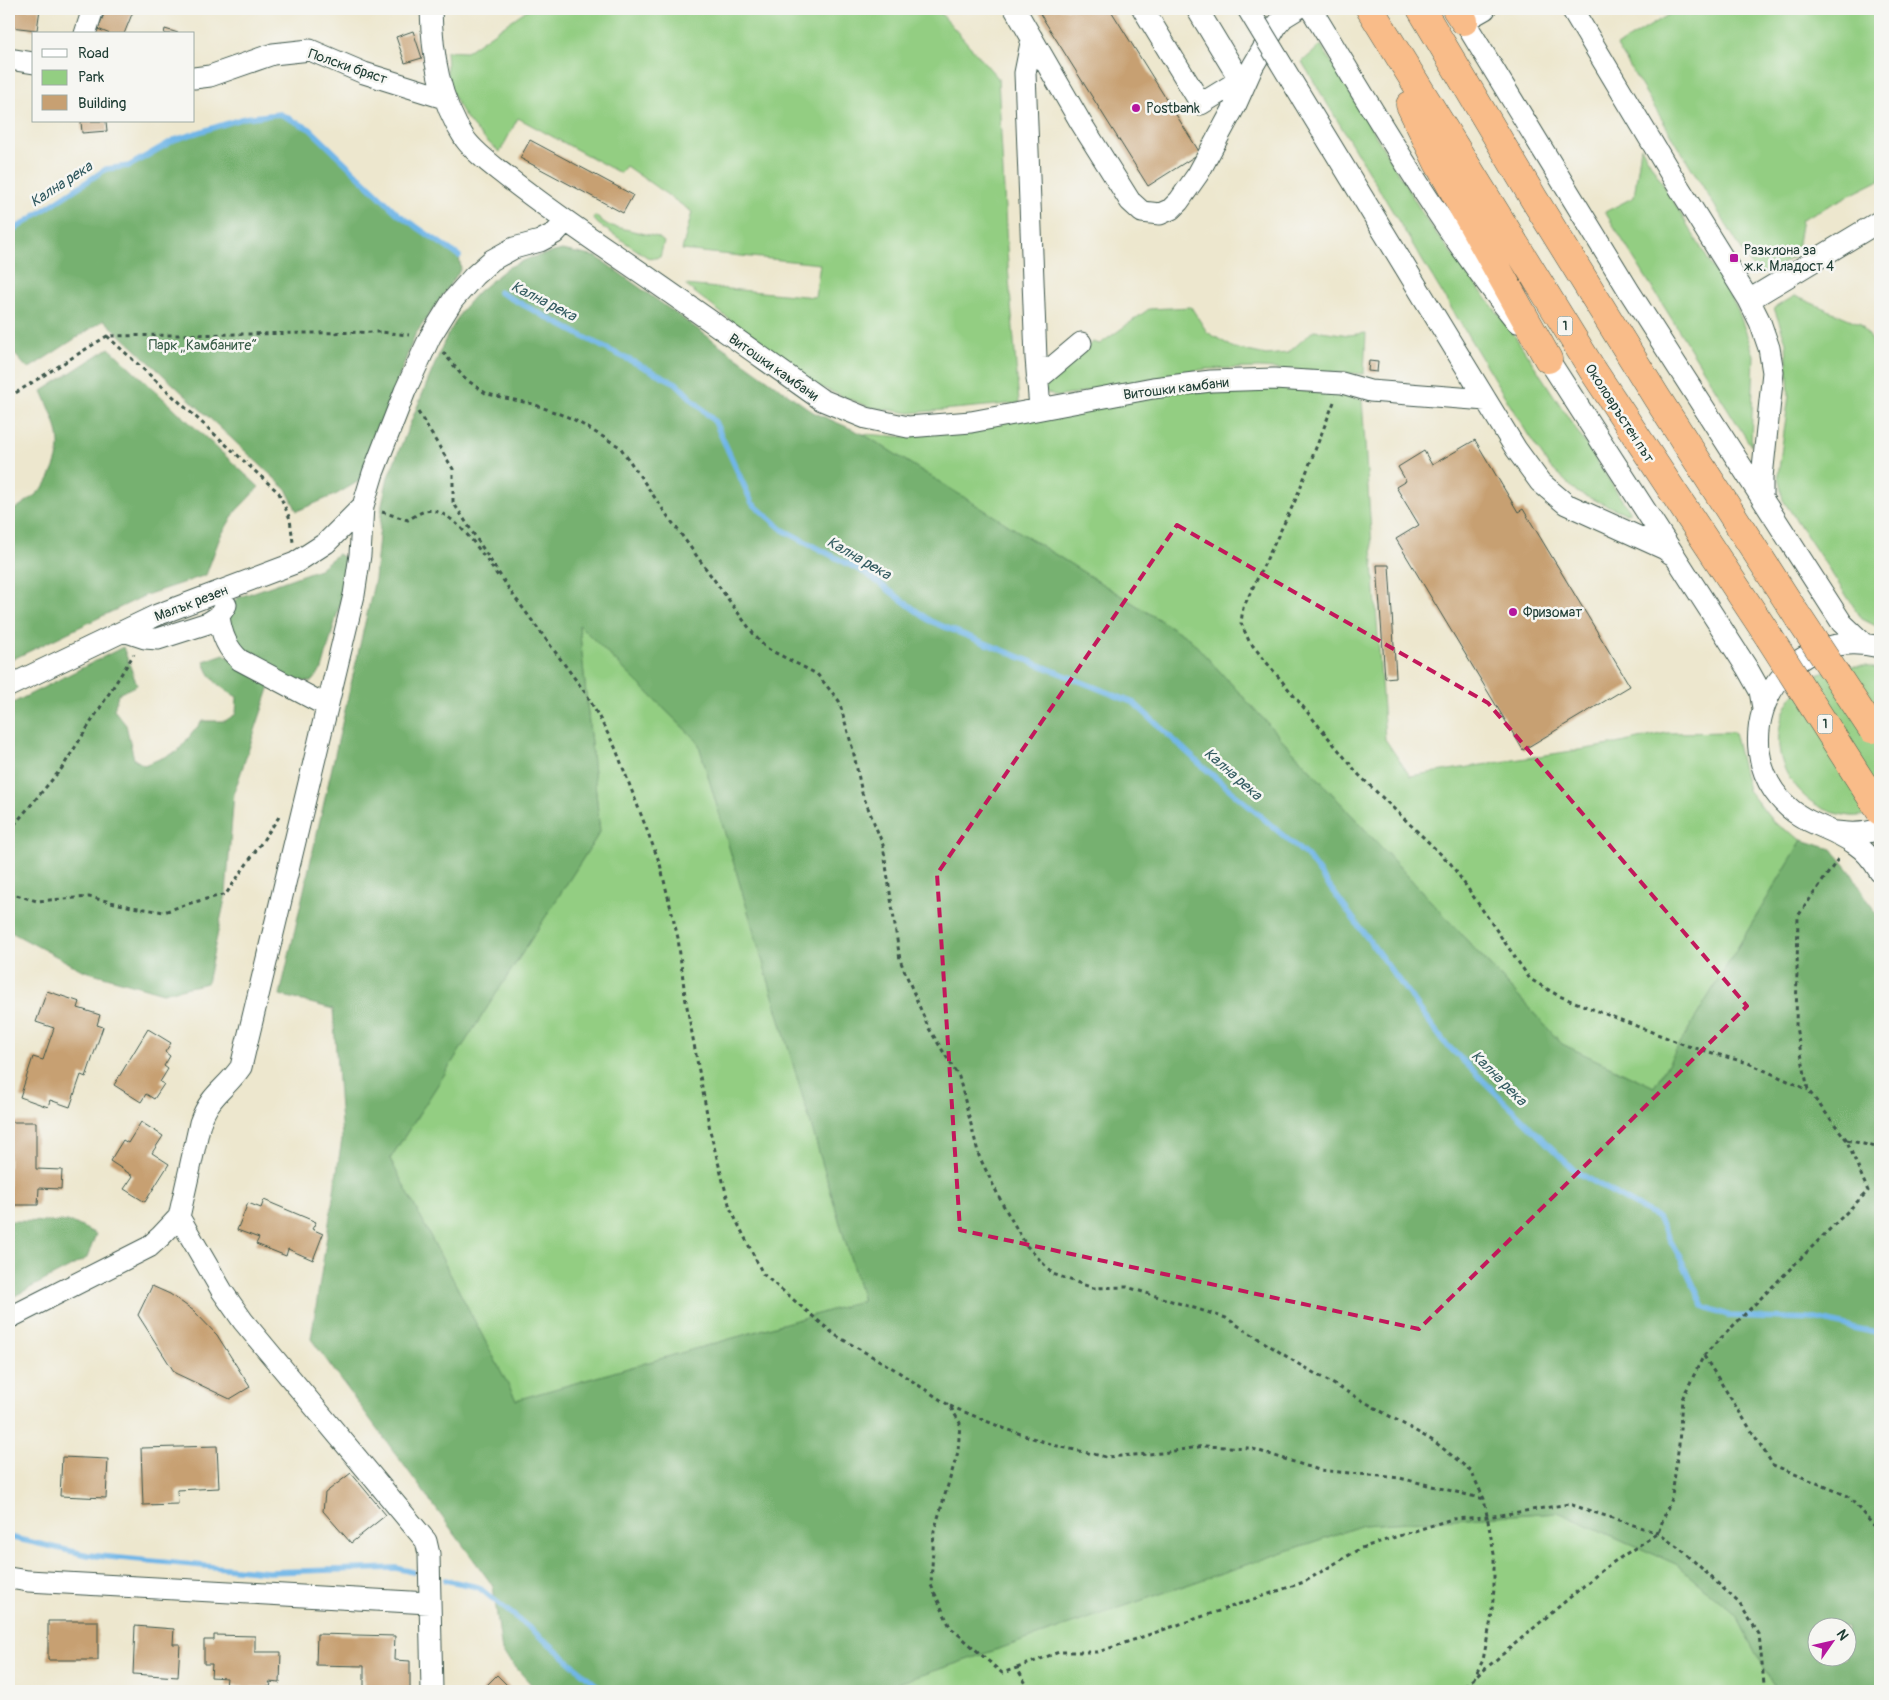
<svg xmlns="http://www.w3.org/2000/svg" width="1889" height="1700" viewBox="0 0 1889 1700" font-family="Pangolin,sans-serif">
<rect width="100%" height="100%" fill="#f6f6f2"/>
<filter id="ink" filterUnits="userSpaceOnUse"><feTurbulence type="fractalNoise" baseFrequency=".02" numOctaves="2"/><feDisplacementMap in="SourceGraphic" scale="10" xChannelSelector="R" yChannelSelector="G"/><feConvolveMatrix kernelMatrix="1 2 1 2 8 2 1 2 1" color-interpolation-filters="sRGB"/></filter>
<filter id="wash" filterUnits="userSpaceOnUse"><feTurbulence type="fractalNoise" baseFrequency=".0096" numOctaves="4" result="noise"/><feDisplacementMap in="SourceGraphic" scale="20" xChannelSelector="R" yChannelSelector="G"/><feGaussianBlur stdDeviation="1.12" result="paint"/><feColorMatrix in="noise" values="0 0 0 0 0 0 0 0 0 0 0 0 0 0 0 0 0 1.4 0 .05"/><feComposite in="paint" operator="in"/></filter>
<g filter="url(#wash)">
<rect width="100%" height="100%" fill="#ede7ce"/>
<path fill="#93ce82" stroke="#59865b" d="M 528,9 L 937,9 L 998,78 L 1008,266 L 1019,403 L 910,413 L 869,407 L 820,387 L 786,363 L 685,285 L 815,297 L 820,264 L 682,250 L 692,212 L 626,166 L 620,173 L 518,118 L 500,152 C 477,134 457,112 449,83 C 446,73 447,61 446,51 L 466,52 Z
M 1678,9 L 1880,9 L 1880,180 L 1802,219 L 1796,255 L 1776,268 L 1757,275 L 1617,46 Z
M 1321,45 L 1429,224 L 1511,330 L 1630,512 L 1625,513 L 1578,493 L 1549,466 L 1527,433 L 1302,62 Z
M 1641,147 L 1738,310 L 1754,355 L 1751,446 L 1605,212 L 1634,197 Z
M 595,216 L 608,225 L 658,237 L 664,242 L 660,257 L 650,259 L 598,224 L 593,218 Z
M 1795,296 L 1861,324 L 1880,355 L 1880,628 L 1862,619 L 1783,500 L 1778,476 L 1789,395 L 1786,342 L 1774,308 Z
M 1191,307 L 1207,332 L 1234,348 L 1266,355 L 1288,353 L 1314,330 L 1349,335 L 1366,333 L 1364,374 L 1259,368 L 1205,369 L 1057,397 L 1046,392 L 1041,384 L 1093,342 L 1100,344 L 1149,309 Z
M 1274,387 L 1362,399 L 1385,739 L 1410,776 L 1611,745 L 1666,733 L 1734,732 L 1748,790 L 1774,823 L 1802,840 L 1654,1087 L 1562,1044 L 1190,639 L 863,434 L 907,437 L 1149,394 Z
M 579,625 L 698,742 L 863,1301 L 516,1400 L 390,1159 L 600,832 Z
M 1842,666 L 1867,666 L 1880,670 L 1880,811 L 1878,813 C 1869,814 1859,817 1851,816 C 1787,810 1755,738 1799,688 C 1810,676 1827,671 1842,666 Z
M 1558,1512 L 1676,1564 L 1736,1616 L 1776,1691 L 875,1691 L 1363,1525 Z"/>
<path fill="#76b170" stroke="#4a7752" fill-rule="evenodd" d="M 280,114 L 310,129 L 398,214 L 459,256 L 461,269 L 415,335 L 359,481 L 337,494 L 297,511 L 286,489 L 104,320 L 28,369 L 9,348 L 9,233 L 106,169 L 129,166 L 174,140 L 244,118 Z
M 562,250 L 597,257 L 813,412 L 863,434 L 1190,639 L 1562,1044 L 1654,1087 L 1802,840 L 1832,849 L 1850,871 L 1880,920 L 1880,1691 L 1776,1691 L 1736,1616 L 1676,1564 L 1558,1512 L 1363,1525 L 875,1691 L 537,1691 L 502,1652 L 493,1586 L 311,1339 L 342,1139 L 333,1009 L 280,995 L 375,579 L 382,504 L 388,477 L 444,342 L 462,310 L 478,292 L 507,268 L 530,258 ZM 579,625 L 698,742 L 863,1301 L 516,1400 L 390,1159 L 600,832 ZM 1816,1628 L 1846,1628 L 1846,1658 L 1816,1658 Z
M 109,348 L 259,487 L 236,511 L 220,537 L 206,575 L 146,595 L 9,661 L 9,513 C 21,505 37,496 46,484 C 52,474 60,455 59,443 C 58,425 49,407 42,391 Z
M 338,554 L 346,559 L 348,575 L 322,669 L 311,682 L 292,680 L 238,650 C 229,628 220,618 237,598 L 319,569 Z
M 123,647 L 137,685 L 118,694 L 114,710 L 126,725 L 134,759 L 144,765 L 177,752 L 202,721 L 225,721 L 236,714 L 237,697 C 220,687 210,681 204,661 L 224,654 L 270,686 L 234,793 L 226,894 L 207,983 L 163,993 L 82,970 L 9,931 L 9,705 Z
M 9,1221 L 72,1222 L 96,1234 L 87,1258 L 9,1299 Z"/>
<g fill="none" stroke-linecap="round" stroke-linejoin="round">
<path stroke="#70b6e7" stroke-width="5.5" d="M 9,233 L 106,169 L 129,166 L 174,140 L 244,118 L 280,114 L 310,129 L 398,214 L 459,256
M 499,292 L 603,347 L 676,383 L 715,422 L 752,503 L 783,530 L 867,574 L 930,621 L 1134,703 L 1201,765 L 1307,856 L 1444,1042 L 1575,1171 L 1658,1218 L 1683,1263 L 1703,1306 L 1730,1316 L 1816,1319 L 1880,1334
M 9,1537 L 88,1555 L 268,1572 L 396,1568 L 413,1572
M 445,1580 L 478,1587 L 553,1647 L 603,1691"/>
</g>
<g id="blocks">
<path fill="#c7a072" d="M 12,9 L 40,9 L 37,30 L 10,27 Z
M 106,9 L 134,9 L 124,34 L 110,34 L 98,29 Z
M 1037,9 L 1110,9 L 1200,153 L 1148,186 Z
M 165,29 L 178,33 L 178,34 L 164,34 Z
M 413,31 L 422,58 L 405,63 L 396,37 Z
M 81,121 L 106,121 L 107,131 L 82,133 Z
M 530,140 L 633,195 L 623,213 L 520,158 Z
M 1369,361 L 1378,362 L 1377,372 L 1368,371 Z
M 1475,440 L 1518,512 L 1523,509 L 1630,686 L 1523,750 L 1396,539 L 1419,525 L 1396,487 L 1406,481 L 1398,467 L 1424,451 L 1432,465 Z
M 1377,565 L 1389,565 L 1396,677 L 1385,678 Z
M 47,991 L 80,1002 L 78,1008 L 100,1015 L 97,1025 L 103,1027 L 86,1077 L 81,1075 L 70,1107 L 50,1100 L 48,1107 L 20,1097 L 33,1057 L 43,1060 L 54,1028 L 36,1022 Z
M 148,1029 L 171,1043 L 165,1052 L 170,1056 L 164,1066 L 168,1069 L 160,1082 L 164,1084 L 154,1099 L 146,1094 L 141,1102 L 114,1085 Z
M 9,1122 L 36,1122 L 36,1169 L 62,1170 L 61,1189 L 39,1188 L 38,1205 L 9,1205 Z
M 141,1122 L 163,1136 L 152,1153 L 169,1164 L 145,1202 L 124,1189 L 133,1176 L 110,1161 L 123,1140 L 128,1143 Z
M 264,1200 L 316,1222 L 312,1229 L 323,1234 L 313,1260 L 288,1249 L 286,1256 L 256,1244 L 259,1238 L 237,1230 L 248,1203 L 261,1208 Z
M 152,1286 L 170,1294 L 194,1311 L 217,1335 L 250,1387 L 230,1399 L 175,1373 L 138,1315 Z
M 9,1385 L 13,1386 L 10,1402 L 9,1401 Z
M 217,1446 L 219,1488 L 177,1490 L 178,1504 L 143,1505 L 141,1448 Z
M 62,1457 L 108,1459 L 106,1498 L 60,1496 Z
M 351,1473 L 386,1515 L 351,1543 L 323,1511 L 325,1493 Z
M 48,1621 L 98,1621 L 98,1660 L 48,1660 Z
M 135,1626 L 174,1629 L 173,1644 L 180,1644 L 178,1677 L 133,1674 Z
M 317,1634 L 395,1636 L 394,1660 L 410,1661 L 410,1691 L 364,1691 L 364,1666 L 316,1665 Z
M 214,1635 L 255,1636 L 255,1652 L 281,1652 L 280,1683 L 269,1682 L 271,1685 L 269,1687 L 226,1686 L 227,1678 L 211,1677 L 212,1664 L 204,1664 L 204,1640 L 214,1640 Z
M 497,1675 L 513,1691 L 481,1691 Z"/>
</g>
</g>
<g filter="url(#ink)">
<use href="#blocks" fill-opacity="0" stroke="#3e564b" stroke-width="1"/>
<g fill="none" stroke-linecap="round" stroke-linejoin="round">
<g stroke="#3e564b" stroke-width="23">
<path id="minor" d="M 431,9 C 432,54 439,100 465,139 C 476,154 492,165 507,177 C 543,205 580,231 617,256 C 686,303 754,352 822,400 L 866,418 L 908,427 L 971,422 L 1153,388 L 1211,381 L 1274,379 L 1342,383 L 1370,391 L 1486,400
M 1015,9 L 1081,123 L 1130,201 L 1142,212 L 1160,214 L 1171,209 L 1179,201 L 1198,174 L 1236,104 L 1253,66 L 1277,25 L 1284,17 L 1297,9
M 1143,9 L 1201,104 L 1240,80 L 1197,9
M 1311,9 C 1376,115 1438,224 1517,322
M 1485,9 L 1464,21 L 1629,291 L 1842,623 L 1864,644
M 1572,9 L 1675,181 L 1749,300 L 1760,322 L 1769,348 L 1773,372 L 1762,477 L 1762,498
M 85,34 L 93,9
M 1032,38 L 1025,73 L 1036,358 L 1040,409
M 9,59 L 34,63
M 194,78 L 210,76 L 273,54 L 310,50 L 364,73 L 444,98
M 1291,80 L 1486,400 L 1516,449 L 1540,482 L 1566,504 L 1665,549 L 1671,554
M 1749,300 L 1880,221
M 1538,347 L 1548,359 L 1747,668 L 1760,691 L 1763,708
M 1037,380 L 1081,343
M 219,616 C 221,633 226,648 240,660 L 327,706
M 124,631 L 145,638 L 158,639 L 208,623 L 219,616 L 226,605
M 1880,647 C 1859,642 1838,642 1817,651 C 1763,672 1741,743 1774,791 C 1799,826 1825,823 1855,844 C 1866,851 1874,862 1880,872
M 9,686 L 157,615 L 295,563 L 326,543 L 363,506
M 1836,832 C 1851,834 1865,834 1880,829
M 179,1217 L 222,1291 L 243,1321 L 426,1541 L 429,1554 L 432,1691
M 9,1318 L 149,1247 L 161,1236 L 179,1217 L 200,1123 C 210,1094 225,1090 241,1067 L 354,595 L 360,555 L 363,506 L 373,473 L 405,391 L 430,337 L 453,300 L 474,276 L 492,260 L 514,248 L 540,241 L 555,233 L 566,221
M 9,1578 L 28,1581 L 429,1603"/>
</g>
<g stroke="#3e564b" stroke-width="29">
<path id="highway" d="M 1370,9 L 1592,369 L 1769,637
M 1421,9 L 1534,199 L 1657,398 L 1798,617
M 1456,9 L 1464,21
M 1410,105 L 1438,163 L 1548,359"/>
</g>
<path stroke="#3e564b" stroke-width="3" stroke-dasharray="4 4" stroke-linecap="butt" d="M 107,336 L 279,493 L 290,519 L 293,542
M 443,352 L 464,378 L 487,394 L 533,404 L 573,419 L 620,447 L 664,511 L 755,636 L 766,648 L 817,674 L 839,701 L 853,750 L 862,793 L 883,845 L 900,960 L 928,1027 L 959,1077 L 979,1156 L 1002,1203 L 1026,1245 L 1053,1274 L 1093,1288 L 1127,1287 L 1226,1318 L 1300,1365 L 1435,1442 L 1471,1471 L 1484,1499 L 1494,1554 L 1494,1589 L 1491,1620 L 1483,1660 L 1473,1680
M 9,397 L 107,336 L 380,332 L 409,335
M 1334,402 L 1295,501 L 1243,608 L 1241,623 L 1249,641 L 1359,775 L 1451,864 L 1530,979 L 1559,996 L 1688,1046 L 1748,1063 L 1808,1090
M 418,412 L 453,469 L 453,502 L 511,592 L 587,695 L 615,747 L 660,864 L 678,938 L 685,996 L 711,1135 L 730,1208 L 763,1274 L 835,1335 L 894,1369 L 950,1406 L 960,1423 L 958,1452 L 934,1531 L 931,1585 L 950,1627 L 1002,1673 L 1017,1668 L 1030,1691
M 382,512 L 408,520 C 413,517 419,513 425,511 C 453,505 484,557 498,576
M 9,831 L 62,768 L 134,654
M 9,893 L 37,901 L 89,897 L 132,907 L 164,912 L 187,904 L 226,894 L 279,817
M 1847,1140 L 1880,1148
M 1704,1356 L 1773,1465 L 1848,1496 L 1880,1533
M 950,1406 L 1003,1428 L 1053,1445 L 1106,1457 L 1162,1453 L 1204,1446 L 1250,1448 L 1319,1470 L 1400,1478 L 1484,1499
M 1017,1668 L 1059,1652 L 1098,1652 L 1304,1582 L 1361,1548 L 1452,1519 L 1487,1517 L 1569,1504 L 1658,1533 L 1684,1552 L 1739,1603 L 1759,1634 L 1764,1684 L 1762,1691
M 1459,1691 L 1606,1567 L 1658,1533 L 1672,1496 L 1679,1444 L 1682,1399 L 1704,1355 L 1868,1191 L 1846,1139 L 1808,1090 L 1796,1027 L 1798,916 L 1838,859 L 1841,857"/>
<use href="#minor" stroke="#fff" stroke-width="21"/>
<use href="#highway" stroke="#f9bc89" stroke-width="28"/>
<g stroke="#3e564b" stroke-width="23" stroke-linecap="butt">
<path id="minor-bridge" d="M 1248,9 L 1291,80"/>
</g>
<g stroke="#3e564b" stroke-width="29" stroke-linecap="butt">
<path id="highway-bridge" d="M 1798,617 L 1872,729
M 1769,637 L 1880,811"/>
</g>
<use href="#minor-bridge" stroke="#fff" stroke-width="21"/>
<use href="#highway-bridge" stroke="#f9bc89" stroke-width="28"/>
</g>
</g>
<path fill="none" stroke="#c2185b" stroke-width="4" stroke-dasharray="10 6" stroke-linejoin="round" d="M 1177,525 L 1488,703 L 1747,1006 L 1419,1329 L 960,1230 L 937,874 Z"/>
<g fill="#b5179e" stroke="#f6f6f2" stroke-width="2">
<circle cx="1136" cy="108" r="5"/>
<rect x="1729" y="253" width="10" height="10" rx="2.5"/>
<circle cx="1513" cy="612" r="5"/>
</g>
<g text-anchor="middle" stroke-width="5" stroke-linejoin="round" paint-order="stroke">
<g fill="#f6f6f2" stroke="#60746d" stroke-width="1">
<rect x="1557.5" y="316.5" width="15" height="19" rx="4"/>
<rect x="1817.5" y="714.5" width="15" height="19" rx="4"/>
</g>
<g font-size="12" font-weight="bold" fill="#1f3d34">
<text x="1565" y="330">1</text>
<text x="1825" y="728">1</text>
</g>
<g font-size="14" fill="#1f3d34" stroke="#f6f6f2">
<text transform="translate(348 66) rotate(19)" y="5">Полски бряст</text>
<text transform="translate(774 367) rotate(35)" y="5">Витошки камбани</text>
<text transform="translate(1176 388) rotate(-7)" y="5">Витошки камбани</text>
<text transform="translate(1620 413) rotate(57)" y="5">Околовръстен път</text>
<text transform="translate(191 603) rotate(-21)" y="5">Малък резен</text>
</g>
<g font-size="14" fill="#1f3d34" stroke="#f6f6f2" text-anchor="start">
<text x="1146" y="113">Postbank</text>
<text x="1744" y="255">Разклона за<tspan x="1744" dy="16">ж.к. Младост 4</tspan></text>
<text x="1523" y="617">Фризомат</text>
</g>
<g font-size="14" fill="#365a44" stroke="#f6f6f2">
<text x="203" y="350">Парк „Камбаните“</text>
</g>
<g font-size="15" font-style="italic" fill="#335b61" stroke="#f6f6f2">
<text transform="translate(61 184) rotate(-33)" y="5">Кална река</text>
<text transform="translate(544 301) rotate(27)" y="5">Кална река</text>
<text transform="translate(859 558) rotate(30)" y="5">Кална река</text>
<text transform="translate(1233 774) rotate(41)" y="5">Кална река</text>
<text transform="translate(1499 1078) rotate(45)" y="5">Кална река</text>
</g>
</g>
<rect width="1889" height="1700" fill="none" stroke="#f6f6f2" stroke-width="30"/>
<rect x="32" y="32" width="162" height="90" fill="#f6f6f2" stroke="#a0aca6"/>
<rect x="42" y="49" width="25" height="8" fill="#ffffff" stroke="#a0aca6"/>
<text x="78" y="58" font-size="15" fill="#1f3d34">Road</text>
<rect x="42" y="70" width="25" height="15" fill="#93ce82" stroke="#a0aca6"/>
<text x="78" y="82" font-size="15" fill="#1f3d34">Park</text>
<rect x="42" y="95" width="25" height="15" fill="#c7a072" stroke="#a0aca6"/>
<text x="78" y="108" font-size="15" fill="#1f3d34">Building</text>
<g transform="translate(1832 1642) rotate(56)"><circle r="24" fill="#f6f6f2" stroke="#a0aca6"/>
<path d="M0-4L9 19L0 12L-9 19Z" fill="#b5179e"/>
<text y="-8" font-size="14" font-weight="bold" text-anchor="middle" fill="#1f3d34">N</text>
</g>
</svg>
